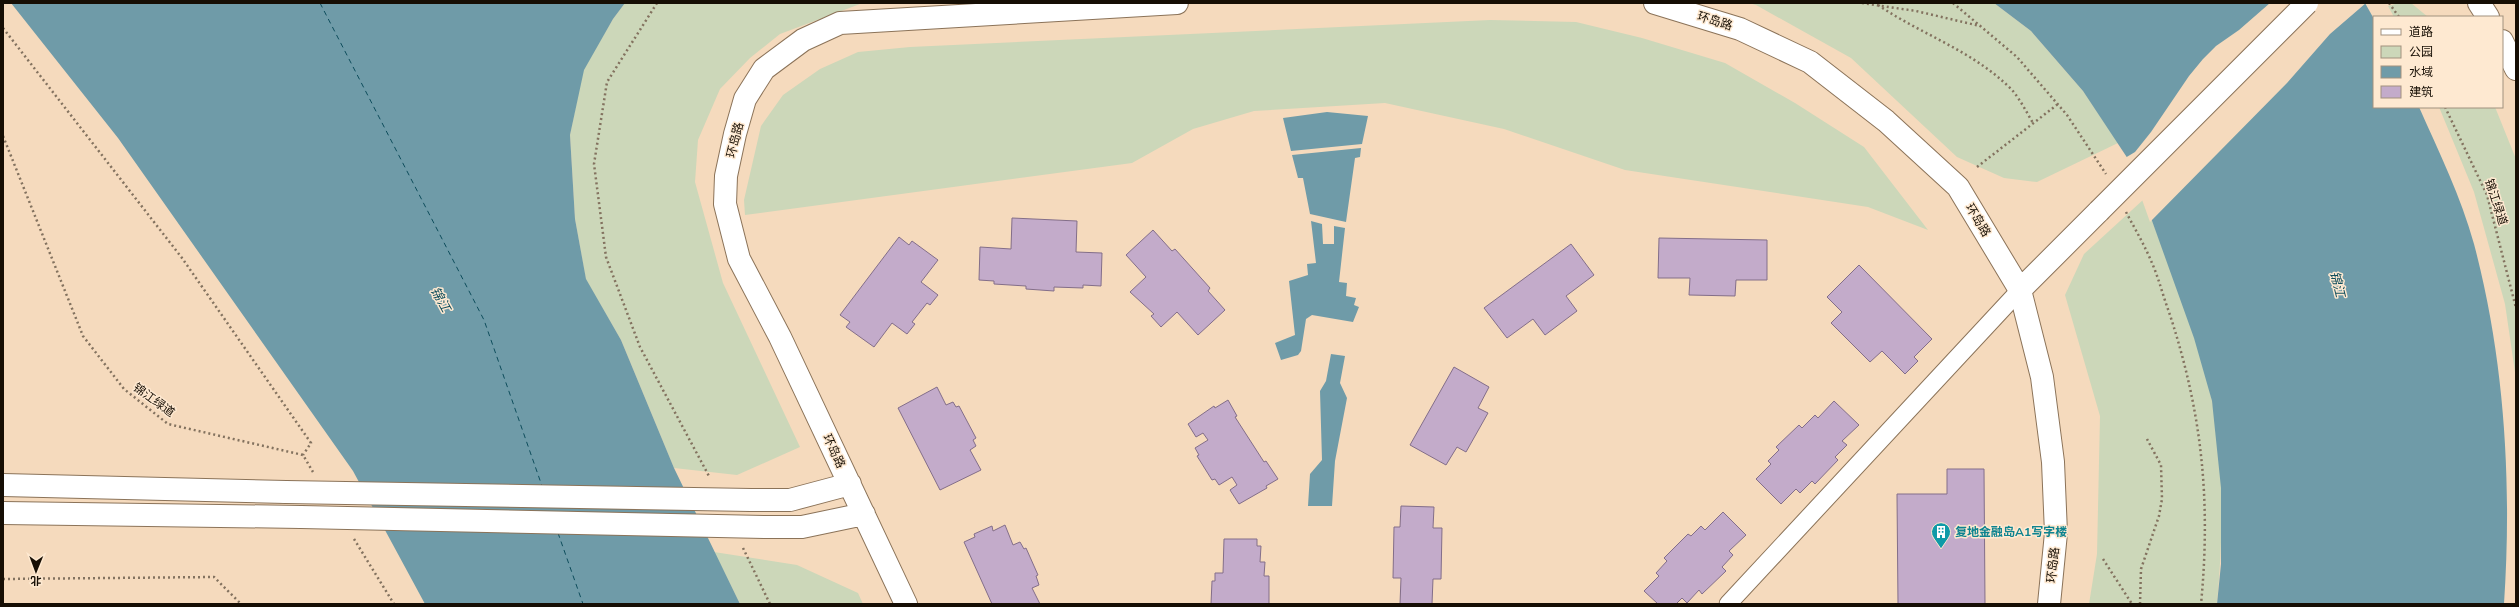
<svg xmlns="http://www.w3.org/2000/svg" width="2519" height="607" viewBox="0 0 2519 607" font-family="'Nunito Sans','Noto Sans SC',sans-serif">
<rect width="100%" height="100%" fill="#f5dabd"/>
<path fill="#ccd7b9" d="M 625,3 L 875,3 L 860,4 L 780,34 L 750,58 L 720,89 L 698,140 L 695,182 L 723,283 L 800,447 L 737,475 L 674,468 L 621,340 L 586,280 L 575,219 L 570,135 L 583,70 L 613,19 Z
M 1749,3 L 1994,3 L 2031,31 L 2083,91 L 2118,143 L 2037,182 L 2004,178 L 1957,157 L 1851,58 L 1756,5 Z
M 2399,3 L 2411,3 L 2428,17 L 2394,17 L 2388,6 Z
M 1490,20 L 1576,22 L 1642,38 L 1725,63 L 1795,103 L 1864,147 L 1928,230 L 1868,207 L 1625,170 L 1504,129 L 1385,103 L 1254,111 L 1193,129 L 1132,163 L 745,215 L 744,200 L 761,126 L 783,95 L 820,69 L 858,52 L 910,47 Z
M 2439,107 L 2495,107 L 2516,159 L 2516,379 L 2505,304 L 2474,192 Z
M 2144,199 C 2168,265 2198,332 2212,401 C 2225,467 2223,537 2217,604 L 2089,604 L 2097,554 L 2100,416 L 2065,295 L 2084,254 Z
M 714,552 L 797,565 L 858,593 L 863,604 L 740,604 Z"/>
<path fill="#6f9ba8" d="M 11,3 L 625,3 L 613,19 L 584,70 L 570,135 L 575,219 L 586,279 L 621,340 L 674,468 L 740,604 L 425,604 L 353,471 L 118,138 Z
M 1994,3 L 2365,3 L 2374,19 L 2374,107 L 2419,107 C 2439,152 2461,197 2474,244 C 2505,361 2512,484 2504,604 L 2217,604 L 2221,564 L 2221,488 L 2212,401 L 2194,338 L 2132,165 L 2083,91 L 2031,31 Z
M 1327,112 L 1368,116 L 1362,144 L 1291,151 L 1283,118 Z
M 1361,148 L 1360,157 L 1355,158 L 1346,222 L 1310,214 L 1303,178 L 1298,178 L 1292,155 Z
M 1311,221 L 1322,224 L 1323,244 L 1334,244 L 1334,226 L 1345,228 L 1339,282 L 1347,283 L 1346,296 L 1356,298 L 1354,305 L 1359,307 L 1353,322 L 1312,315 L 1306,319 L 1301,351 L 1298,355 L 1281,360 L 1275,343 L 1295,335 L 1289,281 L 1308,275 L 1307,264 L 1316,263 Z
M 1331,354 L 1345,356 L 1340,383 L 1347,398 L 1335,461 L 1332,506 L 1308,506 L 1310,474 L 1322,460 L 1320,391 L 1326,381 Z"/>
<path fill="#f5dabd" d="M 2270,3 L 2366,3 L 2330,34 L 2287,83 L 2150,222 L 2130,166 L 2125,158 L 2135,152 L 2151,132 L 2189,76 L 2203,59 L 2216,46 L 2239,30 Z"/>
<g fill="none" stroke-linecap="round" stroke-linejoin="round">
<path stroke="#0e4d5c" stroke-width="1" stroke-dasharray="5 4" stroke-linecap="butt" d="M 320,3 L 484,320 L 542,486
M 558,533 L 583,604"/>
</g>
<path fill="#c3abca" stroke="#836e89" d="M 1012,218 L 1077,221 L 1076,252 L 1102,253 L 1101,286 L 1083,285 L 1083,288 L 1054,287 L 1054,291 L 1026,289 L 1026,286 L 994,284 L 994,281 L 979,280 L 980,247 L 1011,249 Z
M 1153,230 L 1172,251 L 1175,249 L 1210,288 L 1208,291 L 1225,310 L 1198,335 L 1177,312 L 1161,327 L 1151,316 L 1154,314 L 1130,292 L 1146,277 L 1126,255 Z
M 899,237 L 909,245 L 912,241 L 938,260 L 921,282 L 938,295 L 930,305 L 927,303 L 912,322 L 915,324 L 907,334 L 892,323 L 874,347 L 846,327 L 850,322 L 840,315 Z
M 1659,238 L 1767,240 L 1767,280 L 1736,280 L 1735,296 L 1689,295 L 1690,278 L 1658,278 Z
M 1571,244 L 1594,275 L 1566,296 L 1577,311 L 1545,335 L 1533,319 L 1507,338 L 1484,308 Z
M 1859,265 L 1932,339 L 1914,357 L 1918,361 L 1905,374 L 1882,351 L 1870,362 L 1831,323 L 1842,312 L 1827,297 Z
M 1454,367 L 1489,387 L 1478,408 L 1488,413 L 1466,452 L 1457,447 L 1446,465 L 1410,445 Z
M 937,387 L 946,405 L 953,402 L 956,407 L 959,406 L 976,438 L 973,440 L 976,446 L 970,450 L 981,470 L 940,490 L 898,408 Z
M 1228,400 L 1237,416 L 1235,417 L 1264,462 L 1266,461 L 1278,479 L 1266,486 L 1267,488 L 1239,504 L 1230,490 L 1237,485 L 1232,477 L 1219,485 L 1215,479 L 1212,480 L 1197,456 L 1199,455 L 1195,448 L 1208,440 L 1203,433 L 1196,437 L 1188,424 L 1214,406 L 1215,408 Z
M 1834,401 L 1859,425 L 1842,441 L 1847,445 L 1835,457 L 1838,460 L 1815,484 L 1812,481 L 1800,493 L 1796,489 L 1781,504 L 1756,479 L 1771,464 L 1768,461 L 1779,450 L 1776,447 L 1799,425 L 1802,428 L 1815,415 L 1818,418 Z
M 1947,469 L 1984,469 L 1985,604 L 1898,604 L 1897,494 L 1947,494 Z
M 1401,506 L 1434,507 L 1433,528 L 1442,528 L 1441,579 L 1433,579 L 1432,604 L 1400,604 L 1401,578 L 1393,578 L 1394,527 L 1400,527 Z
M 1723,512 L 1746,535 L 1729,551 L 1733,555 L 1722,567 L 1726,571 L 1702,594 L 1699,590 L 1687,603 L 1682,598 L 1676,604 L 1658,604 L 1644,591 L 1659,576 L 1656,573 L 1667,561 L 1664,558 L 1688,534 L 1691,536 L 1701,526 L 1705,530 Z
M 1005,525 L 1013,545 L 1020,542 L 1024,549 L 1026,548 L 1038,575 L 1036,576 L 1039,585 L 1032,588 L 1040,604 L 992,604 L 964,542 L 975,537 L 974,534 L 992,526 L 993,531 Z
M 1224,539 L 1257,539 L 1257,546 L 1261,546 L 1260,562 L 1265,562 L 1264,576 L 1269,576 L 1269,604 L 1211,604 L 1212,581 L 1215,581 L 1215,573 L 1223,573 Z"/>
<g fill="none" stroke-linecap="round" stroke-linejoin="round">
<g stroke="#8b7359" stroke-width="19">
<path id="street" d="M 1728,604 L 2020,290"/>
</g>
<g stroke="#8b7359" stroke-width="24">
<path id="secondary" d="M 1655,3 L 1740,29 L 1810,62 L 1886,121 L 1958,187 L 2020,290 L 2042,377 L 2053,462 L 2056,533 L 2049,604
M 2479,3 L 2488,17
M 2502,41 L 2516,69
M 2020,290 L 2099,211
M 3,485 L 286,492
M 751,500 L 790,500 L 850,484
M 3,513 L 301,517
M 765,527 L 802,527 L 864,514
M 906,604 L 780,337 L 739,259 L 725,204 L 726,176 L 735,134 L 745,99 L 764,69 L 803,40 L 840,23 L 1177,3"/>
</g>
<path stroke="#83725f" stroke-width="2.5" stroke-dasharray="2 3" stroke-linecap="butt" d="M 657,3 L 607,82 L 594,164 L 606,257 L 640,347 L 710,478
M 1862,3 L 1916,11 L 1980,26
M 1953,3 L 2017,57 L 2067,115 L 2106,174
M 2389,3 L 2399,17
M 1878,5 C 1922,35 1974,51 2012,90 C 2020,99 2027,113 2033,123
M 3,28 L 182,258 L 311,443 L 303,455
M 2445,107 L 2487,195 L 2516,308
M 3,136 L 83,336 L 124,389 L 168,424 L 303,455 L 313,472
M 1977,167 L 2058,104
M 2126,212 C 2135,229 2145,246 2152,263 C 2159,279 2163,296 2169,312 C 2202,412 2211,500 2201,604
M 354,539 L 394,604
M 743,548 L 770,604
M 2103,559 L 2132,604
M 3,579 L 214,577 L 241,604
M 2140,604 L 2141,569 L 2159,516 L 2162,499 L 2161,465 L 2147,439"/>
<use href="#street" stroke="#fff" stroke-width="17"/>
<use href="#secondary" stroke="#fff" stroke-width="22"/>
<g stroke="#8b7359" stroke-width="24" stroke-linecap="butt">
<path id="secondary-bridge" d="M 2099,211 L 2307,3
M 286,492 L 751,500
M 301,517 L 765,527"/>
</g>
<use href="#secondary-bridge" stroke="#fff" stroke-width="22"/>
</g>
<defs>
<g id="building-pin" transform="scale(1)"><path d="M0 17L-7.5 6A9.5 9.5 0 1 1 7.5 6Z" fill="#0f9aa8" stroke="#fee9d1"/><path d="M-4-6H4V6H1V3H-1V6H-4ZM-2.5-4.3h1.7v1.8h-1.7ZM.8-4.3h1.7v1.8H.8ZM-2.5-1h1.7V.8h-1.7ZM.8-1h1.7V.8H.8Z" fill="#fff"/></g>
</defs>
<g fill-rule="evenodd">
<use href="#building-pin" x="1941" y="532"/>
</g>
<g text-anchor="middle" stroke-width="3" stroke-linejoin="round" paint-order="stroke">
<g font-size="12" fill="#160e04" stroke="#fee9d1">
<text transform="translate(1715 21) rotate(17)" y="4">环岛路</text>
<text transform="translate(735 140) rotate(-76)" y="4">环岛路</text>
<text transform="translate(2496 202) rotate(72)" y="4">锦江绿道</text>
<text transform="translate(1978 220) rotate(59)" y="4">环岛路</text>
<text transform="translate(154 400) rotate(36)" y="4">锦江绿道</text>
<text transform="translate(834 451) rotate(65)" y="4">环岛路</text>
<text transform="translate(2053 565) rotate(-84)" y="4">环岛路</text>
</g>
<g font-size="12" font-weight="bold" fill="#0d838f" stroke="#fee9d1" text-anchor="start">
<text x="1955" y="536">复地金融岛A1写字楼</text>
</g>
<g font-size="13" font-style="italic" fill="#0e4d5c" stroke="#fee9d1">
<text transform="translate(2338 284) rotate(76)" y="5">锦江</text>
<text transform="translate(441 299) rotate(61)" y="5">锦江</text>
</g>
</g>
<rect width="2519" height="607" fill="none" stroke="#160e04" stroke-width="8"/>
<rect x="2373" y="16" width="130" height="92" fill="#fee9d1" stroke="#a1917f"/>
<rect x="2381" y="29" width="20" height="6" fill="#ffffff" stroke="#a1917f"/>
<text x="2409" y="36" font-size="12" fill="#160e04">道路</text>
<rect x="2381" y="46" width="20" height="12" fill="#ccd7b9" stroke="#a1917f"/>
<text x="2409" y="56" font-size="12" fill="#160e04">公园</text>
<rect x="2381" y="66" width="20" height="12" fill="#6f9ba8" stroke="#a1917f"/>
<text x="2409" y="76" font-size="12" fill="#160e04">水域</text>
<rect x="2381" y="86" width="20" height="12" fill="#c3abca" stroke="#a1917f"/>
<text x="2409" y="96" font-size="12" fill="#160e04">建筑</text>
<g transform="translate(36 571) rotate(181)" stroke="#fee9d1" stroke-width="3" paint-order="stroke">
<path d="M0-3L7 15L0 10L-7 15Z" fill="#160e04"/>
<text y="-6" font-size="11" font-weight="bold" text-anchor="middle" fill="#160e04">北</text>
</g>
</svg>
